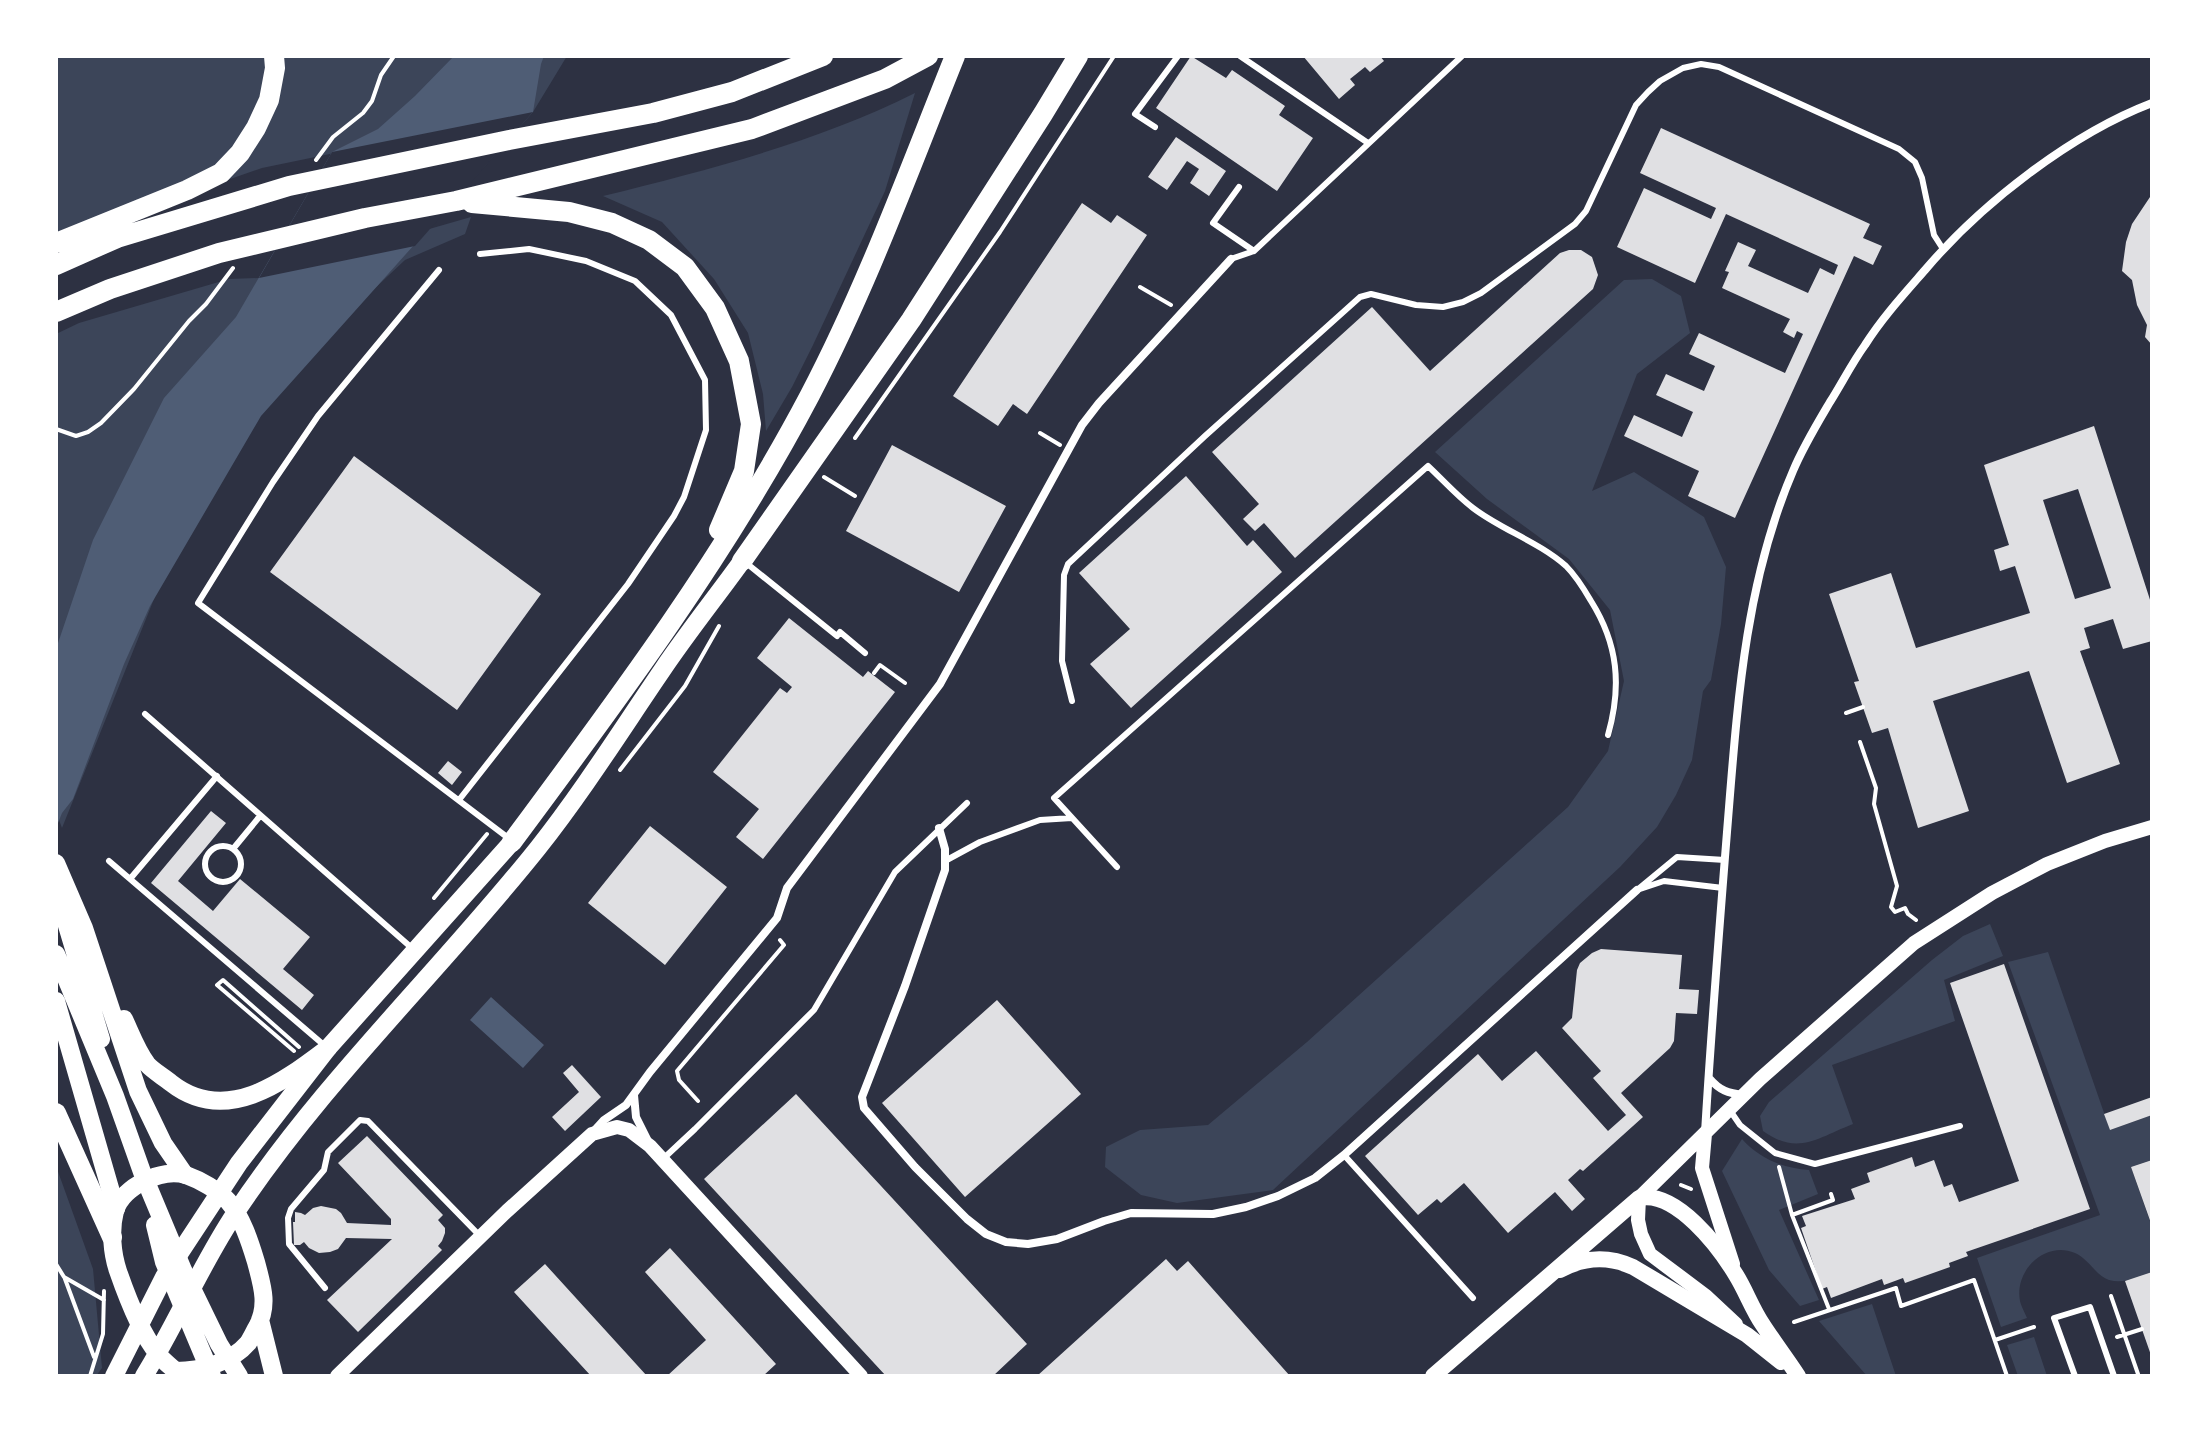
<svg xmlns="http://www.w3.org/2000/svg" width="2208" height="1432" viewBox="0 0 2208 1432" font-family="'Titillium Web',sans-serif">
<rect width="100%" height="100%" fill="#2d3142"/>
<path fill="#3c4559" d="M 56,56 L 567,56 L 533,112 L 262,168 L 56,240 Z
M 915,93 L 885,191 L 813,345 L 792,387 L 766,431 L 763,394 L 748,333 L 714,279 L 662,222 L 603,196 C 708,170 817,142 915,93 Z
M 471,217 L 465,234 L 405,260 L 339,322 L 250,421 L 160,584 L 62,828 L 56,812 L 56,334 L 79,323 L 229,279 L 259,278 Z
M 1652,279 L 1681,296 L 1690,333 L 1637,374 L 1592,491 L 1634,472 L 1704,517 L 1726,567 L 1721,624 L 1711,680 L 1703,691 L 1692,760 L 1676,795 L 1657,827 L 1620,867 L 1273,1190 L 1177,1203 L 1141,1195 L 1105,1167 L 1106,1147 L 1140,1130 L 1208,1125 L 1307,1042 L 1568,807 L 1608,751 L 1624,681 L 1610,610 L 1569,559 L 1487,499 L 1435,452 L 1624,280 Z
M 1990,924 L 2003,956 L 1944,980 L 1955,1021 L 1832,1065 L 1853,1124 C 1817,1138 1798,1156 1763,1131 L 1760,1116 L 1769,1102 L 1932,960 L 1963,936 Z
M 2048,952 L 2110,1130 L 2152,1115 L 2152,1160 L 2131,1167 L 2152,1227 L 2152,1272 C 2138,1277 2124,1284 2109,1280 C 2096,1276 2088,1258 2075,1253 C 2046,1240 2014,1270 2020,1301 C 2021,1306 2025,1313 2027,1318 L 2001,1327 L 1977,1258 L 2100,1215 L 2008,962 Z
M 1742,1139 C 1760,1159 1783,1168 1809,1170 L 1818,1194 L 1779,1210 L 1819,1300 L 1800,1306 L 1769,1270 L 1722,1171 Z
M 56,1166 L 93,1269 L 102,1368 L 96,1376 L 56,1376 Z
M 1872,1304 L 1896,1376 L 1867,1376 L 1819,1321 Z
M 2034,1337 L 2047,1376 L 2018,1376 L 2007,1345 Z"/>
<path fill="#4f5d75" d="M 454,56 L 544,56 L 541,64 L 533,112 L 261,416 L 150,606 L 124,664 L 73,799 L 62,813 L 56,828 L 56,649 L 93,540 L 164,398 L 236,317 L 332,152 L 378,129 L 415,96 Z
M 491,997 L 544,1045 L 523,1068 L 470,1020 Z"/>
<path fill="#2d3142" d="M 533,112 L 415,246 L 259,278 L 332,152 Z"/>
<path fill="#e0e0e3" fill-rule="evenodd" d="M 1191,56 L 1226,78 L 1232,70 L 1285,106 L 1279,115 L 1313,138 L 1277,191 L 1156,108 Z
M 1303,56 L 1380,56 L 1384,61 L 1370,72 L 1365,67 L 1350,79 L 1355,85 L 1339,99 Z
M 1661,128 L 1870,224 L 1863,238 L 1882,246 L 1873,265 L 1854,256 L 1735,518 L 1688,496 L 1699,471 L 1624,436 L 1634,415 L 1682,437 L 1693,412 L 1656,395 L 1666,374 L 1704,391 L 1715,366 L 1689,354 L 1699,333 L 1785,373 L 1803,334 L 1797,331 L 1794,338 L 1783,332 L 1790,319 L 1722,288 L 1729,272 L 1725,271 L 1738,242 L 1756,250 L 1748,266 L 1808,293 L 1820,268 L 1834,275 L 1838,265 L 1726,214 L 1695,283 L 1617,247 L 1644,188 L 1711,219 L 1716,208 L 1640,173 Z
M 1176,137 L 1226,171 L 1209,196 L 1190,183 L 1199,169 L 1187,161 L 1167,190 L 1148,177 Z
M 2152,194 L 2152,345 L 2145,337 L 2147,325 L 2137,305 L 2132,280 L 2122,271 L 2126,242 L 2132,224 Z
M 1082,203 L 1111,223 L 1117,215 L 1147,235 L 1027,414 L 1013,404 L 998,426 L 953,396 Z
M 1569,250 L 1581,250 L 1592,257 L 1598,275 L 1593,289 L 1295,558 L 1264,523 L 1255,531 L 1243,519 L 1259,504 L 1212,452 L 1372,307 L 1430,371 L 1560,253 Z
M 2094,426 L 2152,606 L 2152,641 L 2123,649 L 2113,619 L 2084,628 L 2090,648 L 2080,651 L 2120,764 L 2067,783 L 2029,671 L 1933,701 L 1969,811 L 1918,828 L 1888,728 L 1872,733 L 1854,682 L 1859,681 L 1829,594 L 1891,573 L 1916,648 L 2030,613 L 2015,566 L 2000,571 L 1994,550 L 2009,545 L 1984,465 ZM 2078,489 L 2111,588 L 2075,599 L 2043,500 Z
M 892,445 L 1006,506 L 959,592 L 846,531 Z
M 354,456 L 541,594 L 457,710 L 270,572 Z
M 1186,476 L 1247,546 L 1253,540 L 1282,572 L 1131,708 L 1090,664 L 1130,629 L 1079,573 Z
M 789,618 L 863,677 L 868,671 L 895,692 L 763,859 L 736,837 L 759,809 L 713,772 L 780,688 L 787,693 L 792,687 L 757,658 Z
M 448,761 L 462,772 L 452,785 L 438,773 Z
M 211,811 L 226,823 L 178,881 L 213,911 L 240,879 L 310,937 L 283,969 L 314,995 L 302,1010 L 151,883 Z
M 650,826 L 727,887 L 665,965 L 588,903 Z
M 1601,949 L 1682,955 L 1679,989 L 1699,990 L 1697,1014 L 1676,1013 L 1674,1041 L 1670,1048 L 1621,1093 L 1643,1117 L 1583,1171 L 1580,1169 L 1568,1180 L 1585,1199 L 1572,1211 L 1555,1192 L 1508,1233 L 1464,1183 L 1441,1203 L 1437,1199 L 1418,1215 L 1365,1156 L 1478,1054 L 1502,1081 L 1536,1051 L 1608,1131 L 1626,1115 L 1593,1078 L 1601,1071 L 1562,1028 L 1572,1018 L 1577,970 L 1580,963 L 1592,953 Z
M 2004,964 L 2090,1209 L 1966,1252 L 1968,1256 L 1949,1263 L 1950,1267 L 1905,1283 L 1903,1278 L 1884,1285 L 1882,1279 L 1831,1298 L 1827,1287 L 1822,1289 L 1801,1228 L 1806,1226 L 1802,1216 L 1855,1199 L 1851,1189 L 1870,1182 L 1867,1173 L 1912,1157 L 1915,1167 L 1934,1160 L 1944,1187 L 1952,1184 L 1959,1202 L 2019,1181 L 1950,983 Z
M 997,1000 L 1081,1094 L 965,1197 L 882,1103 Z
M 572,1065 L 601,1097 L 565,1131 L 552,1117 L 579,1092 L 563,1073 Z
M 796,1094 L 1027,1344 L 993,1376 L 886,1376 L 704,1179 Z
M 2152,1097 L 2152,1115 L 2110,1130 L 2104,1114 Z
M 367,1136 L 443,1215 L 438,1220 L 445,1228 L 445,1233 L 442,1241 L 438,1246 L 442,1250 L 358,1332 L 327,1300 L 392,1239 L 346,1238 L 338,1249 L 330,1252 L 319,1253 L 309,1248 L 304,1242 L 300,1245 L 294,1245 L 293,1222 L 295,1222 L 295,1212 L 301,1213 L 305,1215 L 313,1208 L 321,1206 L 336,1209 L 341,1213 L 347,1223 L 391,1225 L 391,1219 L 338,1163 Z
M 2152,1160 L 2152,1226 L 2131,1167 Z
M 670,1248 L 776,1364 L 763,1376 L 667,1376 L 706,1340 L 645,1272 Z
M 1166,1259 L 1177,1271 L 1188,1261 L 1290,1376 L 1037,1376 Z
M 545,1264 L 647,1376 L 591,1376 L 514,1292 Z
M 2152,1272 L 2152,1358 L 2125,1281 Z"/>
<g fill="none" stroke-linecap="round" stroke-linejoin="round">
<path stroke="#fff" stroke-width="4" d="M 316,160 L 333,137 L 363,113 L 372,101 L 381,75 L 394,56
M 1140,287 L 1171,305
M 56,429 L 76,436 L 88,432 L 101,423 L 134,389 L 189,321 L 206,304 L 233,268
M 1040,433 L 1060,445
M 855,438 L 1000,232 L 1114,56
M 824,477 L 855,496
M 874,673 L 880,665 L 905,683
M 1846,713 L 1863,707
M 1860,742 L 1876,788 L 1874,804 L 1897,886 L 1891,907 L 1895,912 L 1905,908 L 1908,914 L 1916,920
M 620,770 L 685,686 L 719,626
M 434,898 L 487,834
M 217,985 L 294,1051
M 217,985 L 223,980 L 299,1047
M 698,1101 L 679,1080 L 677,1071 L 784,945 L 780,940
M 1779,1167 L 1792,1215
M 1681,1185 L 1691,1189
M 56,1264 L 64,1277 L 104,1300
M 65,1279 L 94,1357
M 2111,1296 L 2138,1374
M 1829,1309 L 1792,1215 L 1833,1200 L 1831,1194
M 1794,1322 L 1896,1288 L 1901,1306 L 1974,1280 L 2007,1376
M 2117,1337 L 2142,1329
M 1995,1340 L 2034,1327
M 90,1376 L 103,1334 L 104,1291"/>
<path stroke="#fff" stroke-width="6" d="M 1240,56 L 1368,143
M 1155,127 L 1135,114 L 1178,56
M 1239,187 L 1213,223 L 1254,251
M 1231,259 L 1254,251 L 1462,56
M 439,270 L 318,416 L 273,482 L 198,603 L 511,840
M 745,562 L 837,636 L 840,632 L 865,653
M 1072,701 L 1062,661 L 1064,575 L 1068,564 L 1205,436 L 1360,297 L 1371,294 L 1416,305 L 1443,307 L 1463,302 L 1481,293 L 1575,224 L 1586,211 L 1636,105 L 1648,92 L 1660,81 L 1683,68 L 1701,64 L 1719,67 L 1899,149 L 1915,162 L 1922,178 L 1934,235 L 1943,249
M 145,714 L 413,949
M 459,800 L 628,584 L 674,516 L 684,497 L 706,430 L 705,380 L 671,315 L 635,281 L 586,261 L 529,249 L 480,254
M205 864a18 18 0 1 1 36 0a18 18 0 1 1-36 0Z
M 233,849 L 260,816
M 109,861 L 325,1046
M 945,861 L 980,842 L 1040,820 L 1072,818
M 1117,867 L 1054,798 L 1428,466 C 1443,480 1457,496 1473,508 C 1502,530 1539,542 1566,566 C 1576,576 1584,589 1591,601 C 1618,644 1622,686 1608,735
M 130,879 L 217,776
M 1640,889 L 1664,881 L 1723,888
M 1637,890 L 1677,857 L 1725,860
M 1729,1109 L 1740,1125 L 1775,1153 L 1815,1164 L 1960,1126
M 1344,1155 L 1473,1298
M 664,1158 L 695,1129 L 814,1010 L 895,872 L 967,803
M 325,1288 L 289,1244 L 288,1218 L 291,1209 L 324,1170 L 328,1152 L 360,1120 L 368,1121 L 480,1236
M 2075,1376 L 2054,1318 L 2090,1307 L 2114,1376"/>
<path stroke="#fff" stroke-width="8" d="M 939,828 L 945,849 L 945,870 L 905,986 L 862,1097 L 864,1108 L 915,1167 L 967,1219 L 986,1234 L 1006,1242 L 1028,1244 L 1057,1239 L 1104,1221 L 1131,1213 L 1213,1214 L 1246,1207 L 1278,1196 L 1315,1178 L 1344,1155 L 1637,890
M 1709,1078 C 1720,1091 1728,1093 1744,1095
M 634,1095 L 636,1117 L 647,1139
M 594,1131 L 604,1120 L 626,1105 L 650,1072 L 777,918 L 787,888 L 940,684 L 1082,425 L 1099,403 L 1231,259
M 1705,1133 C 1711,1032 1719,932 1727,832 C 1737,710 1744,585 1793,471 C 1803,447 1817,424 1830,402 C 1842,383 1852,363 1865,345 C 1882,318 1904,294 1925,270 C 1981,204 2071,134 2152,103"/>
<path stroke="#fff" stroke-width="14" d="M 1705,1134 L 1702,1168 L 1733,1264
M 1736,1324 L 1706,1296 L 1650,1254 L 1641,1234 L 1638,1220 L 1639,1198 L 1760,1079 L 1914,943 L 1992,893 L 2047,864 L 2105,841 L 2152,827
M 337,1376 L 507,1211 L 592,1134 L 617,1127 L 629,1130 L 650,1146 L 861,1376"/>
<path stroke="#fff" stroke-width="16" d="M 1560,1270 C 1584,1257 1609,1256 1633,1267 L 1747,1335 L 1781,1362
M 1433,1376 L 1639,1198 C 1676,1190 1719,1247 1736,1275 C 1746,1291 1752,1309 1763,1325 C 1774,1342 1787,1359 1798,1376"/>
<path stroke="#fff" stroke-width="18" d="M 260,1320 L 274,1376
M 176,1371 C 200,1371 231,1363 248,1343 C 251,1339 254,1332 257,1327 C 269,1305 262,1285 256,1262 C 250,1242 242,1217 228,1201 C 218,1190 200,1180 186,1175 C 162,1168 123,1186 115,1211 C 110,1230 112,1253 118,1271 C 127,1297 141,1334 158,1354 C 164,1363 174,1367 179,1376
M 114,1376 L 164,1277 L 239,1163 L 328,1048 L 512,842
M 144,1376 C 177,1323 201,1264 236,1212 C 324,1080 440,971 538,848 C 583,791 622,729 663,669 C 688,632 716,597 742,561"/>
<path stroke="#fff" stroke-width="18" d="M 56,863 L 84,928 L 138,1091 L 163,1143 L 185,1175
M 56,889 L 101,1039
M 56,954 L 115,1096 L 142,1172 L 183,1270 L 219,1344 L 239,1376
M 56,1001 L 116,1209
M 124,1019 C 131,1034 137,1051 147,1064 C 153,1071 164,1077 171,1083 C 226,1126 283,1082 328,1048
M 155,1225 L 164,1262 L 212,1376"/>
<path stroke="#fff" stroke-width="20" d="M 472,203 L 569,212 L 612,223 L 649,240 L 685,267 L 715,308 L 739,361 L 751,424 L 744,471 L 719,530
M 56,243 L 187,190 L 221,173 L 240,153 L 256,128 L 269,100 L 275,68 L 274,56
M 56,265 L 117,238 L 289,186 L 509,140 L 653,113 L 732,92 L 823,56
M 56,312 L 110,289 L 219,253 L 365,218 L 456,201 L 752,129 L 885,79 L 928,56
M 742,561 L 911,320 L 1043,114 L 1078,56
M 512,842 C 619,698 727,553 810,395 C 867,286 909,170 955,56
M 56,1113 L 112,1237"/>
</g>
<rect width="2208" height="1432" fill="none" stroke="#ffffff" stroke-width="116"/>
</svg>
